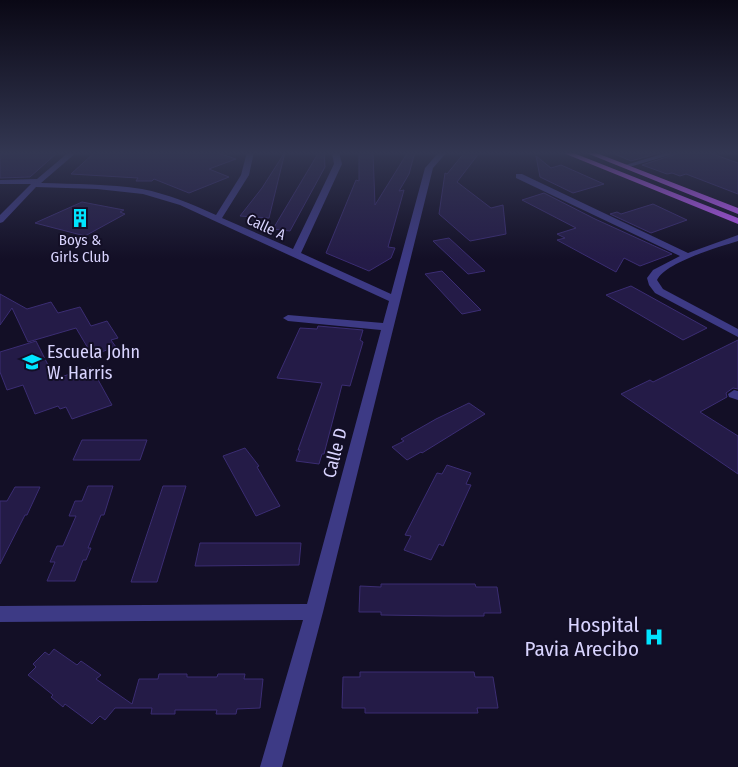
<svg xmlns="http://www.w3.org/2000/svg" width="738" height="767" viewBox="0 0 738 767" font-family="'Fira Sans Condensed',sans-serif">
<rect width="100%" height="100%" fill="#130f26"/>
<path fill="#241b47" stroke="#3b2d73" d="M 119,152 L 215,152 L 236,159 L 209,169 L 229,177 L 189,193 L 154,179 L 152,181 L 136,181 L 138,178 L 71,174 L 94,153 L 122,153 Z
M 285,152 L 269,218 L 240,216 L 262,188 Z
M 319,152 L 324,152 L 325,167 L 290,231 L 273,229 Z
M 408,152 L 415,152 L 409,174 L 399,191 L 404,190 L 388,247 L 395,248 L 391,258 L 369,271 L 326,253 L 356,180 L 359,181 L 359,153 L 373,153 L 375,205 Z
M 465,152 L 480,152 L 457,182 L 491,208 L 503,205 L 506,234 L 470,241 L 439,214 L 445,173 L 447,174 Z
M 610,152 L 663,152 L 631,161 Z
M 682,152 L 707,152 L 738,163 L 738,194 L 686,174 L 680,176 L 672,173 L 667,174 L 642,165 Z
M 57,153 L 30,177 L 0,178 L 0,154 Z
M 536,156 L 551,168 L 561,165 L 604,184 L 573,193 L 540,177 Z
M 544,193 L 595,219 L 672,254 L 640,266 L 624,258 L 616,272 L 557,240 L 565,238 L 557,234 L 576,228 L 522,200 Z
M 82,202 L 124,210 L 120,212 L 125,214 L 85,236 L 35,223 Z
M 653,204 L 687,220 L 651,233 L 610,214 L 617,212 L 621,214 Z
M 449,238 L 485,271 L 468,274 L 433,241 Z
M 442,271 L 481,310 L 462,314 L 425,274 Z
M 631,286 L 707,328 L 683,340 L 606,295 Z
M 0,294 L 27,309 L 51,302 L 58,313 L 80,307 L 91,326 L 107,321 L 118,338 L 111,340 L 116,347 L 92,355 L 76,328 L 28,342 L 12,308 L 0,325 Z
M 318,326 L 363,330 L 360,340 L 363,342 L 350,386 L 342,385 L 324,454 L 322,454 L 319,464 L 296,461 L 300,450 L 298,450 L 322,383 L 277,378 L 300,328 L 317,329 Z
M 738,340 L 738,389 L 733,388 L 726,393 L 727,397 L 700,412 L 738,436 L 738,474 L 621,394 L 650,380 L 653,382 Z
M 36,341 L 55,379 L 91,367 L 112,405 L 72,419 L 66,407 L 60,409 L 58,406 L 35,414 L 23,385 L 7,390 L 0,372 L 0,352 Z
M 469,403 L 485,414 L 422,453 L 421,452 L 407,460 L 392,447 L 404,441 L 401,439 L 436,419 Z
M 82,440 L 147,440 L 140,460 L 73,460 Z
M 245,448 L 259,466 L 257,467 L 280,506 L 256,516 L 223,456 Z
M 447,465 L 471,473 L 466,484 L 471,485 L 443,546 L 439,544 L 431,560 L 404,550 L 411,536 L 405,535 L 437,473 L 442,474 Z
M 88,486 L 113,486 L 104,515 L 101,515 L 88,548 L 91,548 L 86,560 L 83,560 L 75,581 L 47,581 L 55,562 L 50,562 L 57,546 L 63,546 L 76,516 L 69,516 L 75,501 L 82,501 Z
M 163,486 L 186,486 L 157,582 L 131,582 Z
M 15,487 L 40,487 L 27,515 L 25,515 L 0,564 L 0,501 L 7,501 Z
M 200,543 L 301,543 L 299,565 L 195,566 Z
M 381,584 L 475,584 L 476,587 L 497,587 L 501,613 L 484,613 L 484,616 L 445,616 L 381,615 L 381,612 L 359,612 L 360,586 L 381,587 Z
M 54,649 L 77,665 L 81,661 L 101,675 L 96,679 L 132,704 L 139,679 L 158,679 L 159,674 L 187,674 L 187,677 L 217,677 L 218,674 L 245,674 L 244,679 L 263,679 L 260,708 L 237,709 L 236,714 L 216,714 L 217,710 L 175,710 L 175,714 L 151,714 L 152,708 L 115,708 L 105,720 L 100,716 L 92,724 L 65,704 L 63,707 L 51,697 L 53,695 L 28,675 L 36,667 L 33,664 L 45,652 L 49,655 Z
M 360,672 L 474,672 L 475,677 L 493,677 L 498,708 L 477,708 L 478,713 L 365,713 L 365,708 L 342,708 L 343,677 L 360,677 Z"/>
<g fill="none" stroke-linecap="round" stroke-linejoin="round">
<path fill="#3d3a85" fill-rule="evenodd" d="M 69,152 L 77,152 L 41,183 C 75,184 109,184 142,189 C 168,194 192,204 216,215 L 241,175 L 247,152 L 254,152 L 249,175 L 222,218 L 293,249 L 334,164 L 332,152 L 339,152 L 342,164 L 301,253 L 391,294 L 425,168 L 439,152 L 447,152 L 433,168 L 323,612 L 282,767 L 260,767 L 303,620 L 0,622 L 0,606 L 307,604 L 381,330 L 288,321 L 283,318 L 288,315 L 383,323 L 389,301 L 180,205 L 143,194 L 97,189 L 36,187 L 3,222 L 0,223 L 0,215 L 31,184 L 0,184 L 0,180 L 37,179 Z
M 669,152 L 680,152 L 626,168 L 622,166 Z
M 516,174 L 522,174 L 688,253 L 738,235 L 738,241 C 719,247 666,262 657,280 L 663,289 L 738,329 L 738,337 L 655,293 L 649,285 L 647,278 L 653,270 L 680,256 L 516,178 Z
M 734,390 L 738,391 L 738,400 L 729,397 L 728,394 Z"/>
<path fill="#c25bff" fill-rule="evenodd" d="M 561,152 L 571,152 L 738,218 L 738,224 Z
M 584,152 L 594,152 L 738,208 L 738,214 Z"/>
</g>
<linearGradient id="sky" x2="0" y2="1"><stop stop-color="#0a0815"/><stop offset="0.59" stop-color="#333752"/><stop offset="1" stop-color="#333752" stop-opacity="0"/></linearGradient>
<rect width="738" height="259" fill="url(#sky)"/>
<defs>
<g id="building-bare" transform="scale(1.5)"><path d="M-4-6H4V6H1V3H-1V6H-4ZM-2.5-4.3h1.7v1.8h-1.7ZM.8-4.3h1.7v1.8H.8ZM-2.5-1h1.7V.8h-1.7ZM.8-1h1.7V.8H.8Z" fill="#00e5ff" stroke="#130f26" stroke-width="2.5" paint-order="stroke"/></g>
<g id="school-bare" transform="scale(1.5)"><path d="M0-5L7-2L0 1L-7-2ZM-4 1L0 2.5L4 1V4Q0 6-4 4Z" fill="#00e5ff" stroke="#130f26" stroke-width="2.5" paint-order="stroke"/></g>
<g id="hospital-bare" transform="scale(1.5)"><path d="M-5-5h3v3.5h4V-5h3V5h-3V1.5h-4V5h-3Z" fill="#00e5ff" stroke="#130f26" stroke-width="2.5" paint-order="stroke"/></g>
</defs>
<g fill-rule="evenodd">
<use href="#building-bare" x="80" y="218"/>
<use href="#school-bare" x="32" y="362"/>
<use href="#hospital-bare" x="654" y="637"/>
</g>
<g text-anchor="middle" stroke-width="4" stroke-linejoin="round" paint-order="stroke">
<g font-size="15" fill="#d9d4ff" stroke="#130f26">
<text transform="translate(266 227) rotate(25)" y="5">Calle A</text>
</g>
<g font-size="15" fill="#d9d4ff" stroke="#130f26">
<text x="80" y="245">Boys &amp;<tspan x="80" dy="17">Girls Club</tspan></text>
</g>
<g font-size="18" fill="#d9d4ff" stroke="#130f26" text-anchor="start">
<text x="47" y="358">Escuela John<tspan x="47" dy="21">W. Harris</tspan></text>
</g>
<g font-size="18" fill="#d9d4ff" stroke="#130f26">
<text transform="translate(335 453) rotate(-76)" y="6">Calle D</text>
</g>
<g font-size="21" fill="#d9d4ff" stroke="#130f26" text-anchor="end">
<text x="639" y="632">Hospital<tspan x="639" dy="24">Pavia Arecibo</tspan></text>
</g>
</g>
</svg>
